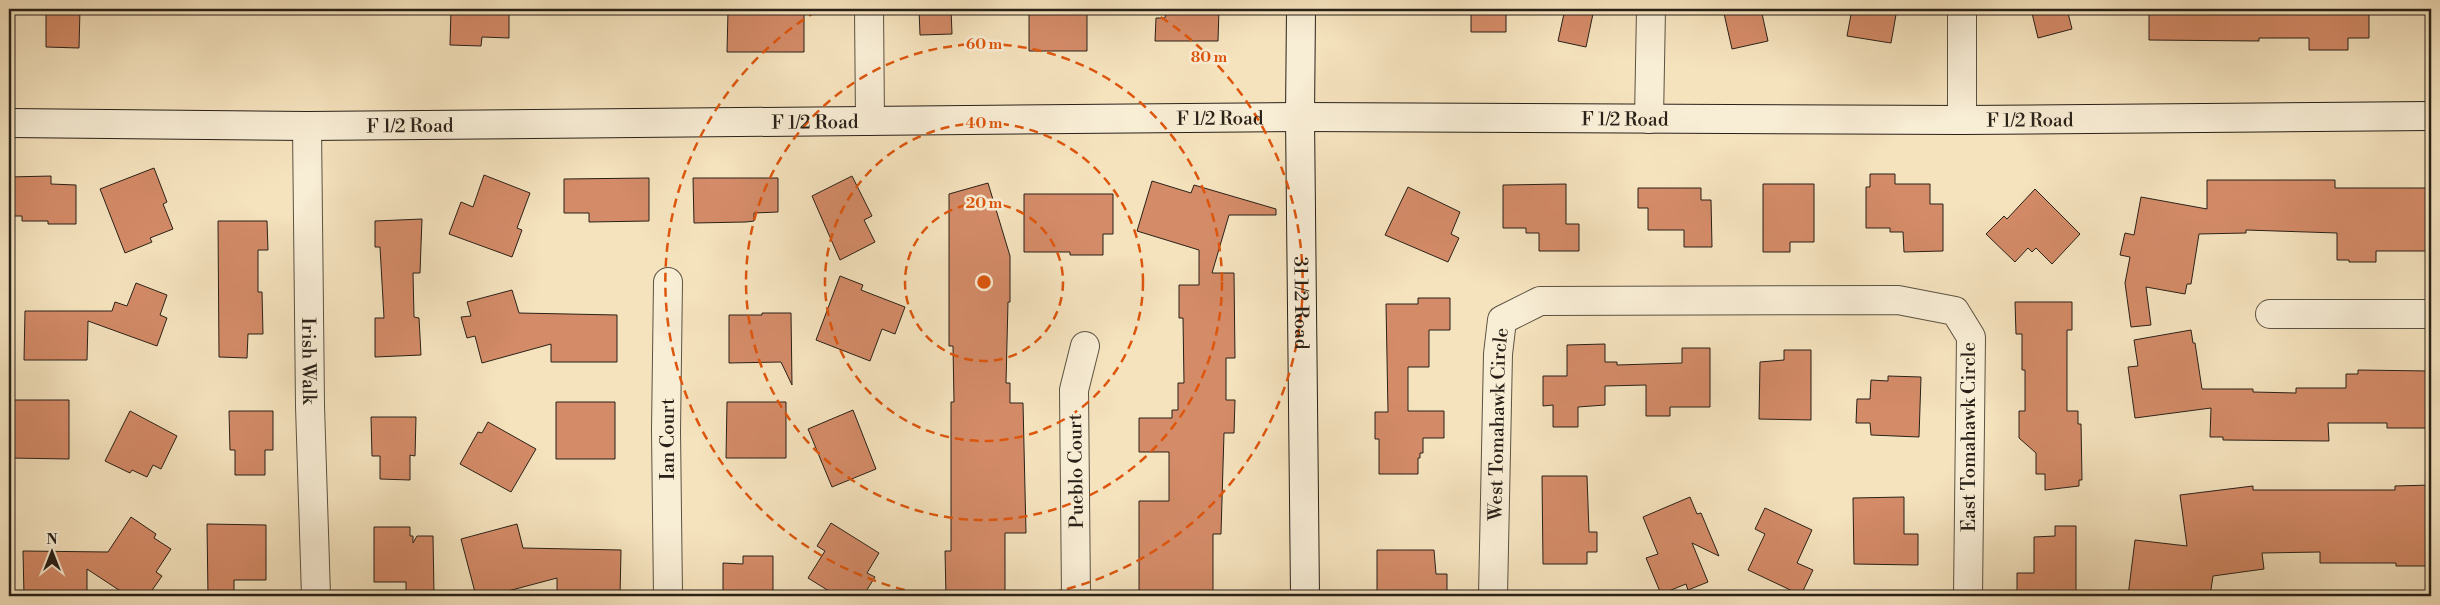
<svg xmlns="http://www.w3.org/2000/svg" width="2440" height="605" viewBox="0 0 2440 605" font-family="'Libre Bodoni',serif">
<rect width="100%" height="100%" fill="#f5e3be"/>
<filter id="stains"><feTurbulence type="fractalNoise" baseFrequency=".004" numOctaves="4"/><feColorMatrix values="0 0 0 0 .2 0 0 0 0 .09 0 0 0 0 .02 0 0 0 .5 -.17"/></filter>
<radialGradient id="worn" r=".72"><stop offset=".6" stop-color="#630" stop-opacity="0"/><stop offset="1" stop-color="#630" stop-opacity=".3"/></radialGradient>
<path fill="#d48b68" stroke="#292118" d="M 46,9 L 80,9 L 79,48 L 46,47 Z
M 451,9 L 509,11 L 509,38 L 482,37 L 481,46 L 450,45 Z
M 738,9 L 804,9 L 804,52 L 727,52 L 728,11 L 738,11 Z
M 919,9 L 951,9 L 952,34 L 920,35 Z
M 1029,9 L 1087,9 L 1087,51 L 1029,51 Z
M 1166,9 L 1219,9 L 1218,41 L 1155,41 L 1156,18 L 1165,18 Z
M 1471,9 L 1506,9 L 1506,32 L 1471,32 Z
M 1565,9 L 1594,9 L 1586,47 L 1558,41 Z
M 1723,9 L 1761,9 L 1768,41 L 1732,49 Z
M 1852,9 L 1897,9 L 1891,43 L 1847,36 Z
M 2031,9 L 2067,9 L 2072,29 L 2038,38 Z
M 2154,9 L 2369,9 L 2369,38 L 2348,38 L 2348,50 L 2309,50 L 2309,38 L 2259,38 L 2259,41 L 2149,40 L 2149,14 L 2154,14 Z
M 154,168 L 167,202 L 163,204 L 173,229 L 150,238 L 152,242 L 125,253 L 100,189 Z
M 1870,174 L 1895,174 L 1895,184 L 1930,184 L 1930,204 L 1943,204 L 1943,251 L 1904,252 L 1903,232 L 1890,232 L 1890,228 L 1866,228 L 1866,187 L 1870,187 Z
M 484,175 L 530,193 L 517,228 L 522,230 L 512,257 L 449,234 L 461,202 L 473,207 Z
M 51,176 L 51,184 L 76,185 L 76,224 L 48,224 L 48,221 L 22,221 L 22,216 L 9,216 L 9,177 Z
M 852,176 L 872,216 L 864,220 L 875,242 L 840,260 L 812,196 Z
M 649,178 L 649,221 L 589,222 L 589,213 L 564,213 L 564,179 Z
M 693,178 L 778,178 L 778,212 L 754,213 L 754,221 L 746,222 L 694,223 Z
M 2207,180 L 2335,180 L 2335,188 L 2431,188 L 2431,251 L 2376,251 L 2376,262 L 2349,262 L 2349,260 L 2337,260 L 2337,233 L 2246,230 L 2246,233 L 2199,234 L 2191,284 L 2187,284 L 2185,294 L 2146,287 L 2151,325 L 2131,327 L 2125,283 L 2130,257 L 2120,255 L 2125,233 L 2134,235 L 2141,197 L 2207,209 Z
M 1152,181 L 1191,193 L 1194,185 L 1276,209 L 1276,215 L 1229,215 L 1212,273 L 1234,273 L 1235,358 L 1226,358 L 1226,400 L 1235,400 L 1234,433 L 1224,433 L 1221,534 L 1213,534 L 1213,596 L 1139,595 L 1139,501 L 1169,501 L 1169,452 L 1139,452 L 1139,418 L 1172,418 L 1172,410 L 1178,410 L 1178,383 L 1184,383 L 1183,318 L 1179,318 L 1179,285 L 1199,285 L 1199,250 L 1137,231 Z
M 988,183 L 1010,256 L 1010,302 L 1008,302 L 1006,383 L 1010,383 L 1010,403 L 1023,403 L 1026,533 L 1005,533 L 1005,596 L 946,596 L 945,551 L 951,551 L 951,402 L 954,402 L 953,346 L 949,346 L 949,194 Z
M 1566,184 L 1566,224 L 1579,224 L 1579,251 L 1539,251 L 1539,233 L 1526,233 L 1526,228 L 1503,228 L 1503,185 Z
M 1763,184 L 1814,184 L 1814,242 L 1790,242 L 1790,252 L 1763,252 Z
M 1408,187 L 1460,212 L 1451,234 L 1459,238 L 1448,262 L 1385,235 Z
M 1638,188 L 1701,188 L 1701,200 L 1711,200 L 1712,247 L 1684,247 L 1684,230 L 1648,230 L 1648,208 L 1638,208 Z
M 2035,189 L 2080,234 L 2052,264 L 2036,248 L 2032,252 L 2028,248 L 2015,262 L 1986,234 L 2004,216 L 2007,219 Z
M 1024,194 L 1113,194 L 1113,234 L 1103,234 L 1103,255 L 1070,255 L 1070,252 L 1024,252 Z
M 422,219 L 420,273 L 413,273 L 414,317 L 419,318 L 421,355 L 375,357 L 375,318 L 384,318 L 380,247 L 375,247 L 375,221 Z
M 218,221 L 267,221 L 268,250 L 258,250 L 258,292 L 262,292 L 263,334 L 248,334 L 247,358 L 219,357 Z
M 840,276 L 863,285 L 861,290 L 905,307 L 895,334 L 882,329 L 870,361 L 816,340 Z
M 136,283 L 167,295 L 160,315 L 167,318 L 157,346 L 88,321 L 87,360 L 24,360 L 25,311 L 112,311 L 115,302 L 127,306 Z
M 512,290 L 519,313 L 617,315 L 617,362 L 551,362 L 551,344 L 482,363 L 475,336 L 467,338 L 461,317 L 471,316 L 467,302 Z
M 1418,298 L 1450,298 L 1450,330 L 1429,330 L 1429,367 L 1408,367 L 1408,411 L 1444,411 L 1444,438 L 1423,438 L 1423,453 L 1420,453 L 1420,458 L 1418,458 L 1418,474 L 1379,474 L 1379,439 L 1375,439 L 1375,412 L 1388,412 L 1386,304 L 1418,304 Z
M 2015,302 L 2072,302 L 2072,330 L 2067,330 L 2067,411 L 2078,411 L 2078,424 L 2081,424 L 2082,480 L 2079,480 L 2079,486 L 2045,490 L 2045,474 L 2036,474 L 2036,453 L 2019,438 L 2019,411 L 2025,411 L 2025,370 L 2022,370 L 2022,334 L 2016,334 Z
M 762,313 L 791,313 L 792,385 L 781,362 L 729,363 L 729,315 L 762,315 Z
M 2191,330 L 2193,343 L 2195,343 L 2202,389 L 2253,389 L 2253,392 L 2296,393 L 2296,388 L 2346,388 L 2346,374 L 2358,374 L 2358,370 L 2429,371 L 2429,428 L 2387,428 L 2387,423 L 2328,423 L 2329,441 L 2223,440 L 2223,437 L 2210,437 L 2211,408 L 2135,418 L 2128,367 L 2138,366 L 2134,340 Z
M 1605,344 L 1605,362 L 1617,362 L 1617,365 L 1682,363 L 1682,348 L 1710,348 L 1710,407 L 1670,407 L 1670,416 L 1646,416 L 1646,385 L 1605,386 L 1605,405 L 1578,407 L 1578,427 L 1553,427 L 1553,405 L 1543,406 L 1543,376 L 1567,376 L 1567,345 Z
M 1784,350 L 1811,350 L 1811,420 L 1759,419 L 1760,362 L 1784,360 Z
M 1888,376 L 1921,377 L 1919,437 L 1871,435 L 1870,423 L 1856,423 L 1857,399 L 1870,399 L 1871,380 L 1888,381 Z
M 13,400 L 69,400 L 69,459 L 11,458 Z
M 556,402 L 615,402 L 615,459 L 556,459 Z
M 727,402 L 786,402 L 786,458 L 726,458 Z
M 853,410 L 876,469 L 832,487 L 808,429 Z
M 130,411 L 177,436 L 161,469 L 153,465 L 147,477 L 132,470 L 130,473 L 105,461 Z
M 229,411 L 273,411 L 273,450 L 265,450 L 265,475 L 235,475 L 235,450 L 230,450 Z
M 371,417 L 416,417 L 415,456 L 410,455 L 410,480 L 380,479 L 380,456 L 372,456 Z
M 488,422 L 536,449 L 511,492 L 460,464 L 478,432 L 482,433 Z
M 1542,476 L 1587,476 L 1589,532 L 1597,532 L 1597,552 L 1587,552 L 1587,564 L 1543,564 Z
M 2431,485 L 2430,566 L 2396,566 L 2396,563 L 2320,563 L 2320,552 L 2262,553 L 2264,569 L 2213,576 L 2210,596 L 2128,596 L 2135,540 L 2187,546 L 2180,495 L 2253,486 L 2253,490 L 2395,490 L 2395,486 Z
M 1690,497 L 1697,514 L 1701,513 L 1719,556 L 1692,543 L 1708,582 L 1688,590 L 1686,584 L 1661,594 L 1646,558 L 1658,554 L 1643,517 Z
M 1904,497 L 1904,534 L 1918,534 L 1918,565 L 1854,564 L 1853,498 Z
M 1765,508 L 1812,530 L 1797,563 L 1813,570 L 1801,595 L 1748,570 L 1765,534 L 1755,529 Z
M 131,517 L 156,534 L 154,538 L 171,549 L 156,572 L 162,576 L 148,596 L 128,596 L 87,569 L 87,596 L 24,596 L 23,551 L 108,552 Z
M 831,523 L 879,553 L 867,573 L 875,577 L 863,596 L 837,596 L 808,578 L 825,551 L 817,546 Z
M 207,524 L 266,525 L 266,580 L 234,580 L 234,596 L 208,596 Z
M 517,524 L 523,548 L 621,550 L 620,596 L 557,596 L 557,578 L 489,596 L 476,596 L 461,539 Z
M 2055,526 L 2076,526 L 2076,596 L 2017,596 L 2017,573 L 2034,573 L 2034,537 L 2055,536 Z
M 374,527 L 410,527 L 410,536 L 413,536 L 413,543 L 417,536 L 433,536 L 434,595 L 406,595 L 406,582 L 374,582 Z
M 1377,550 L 1434,550 L 1436,574 L 1447,574 L 1447,596 L 1377,596 Z
M 743,556 L 773,556 L 773,596 L 723,596 L 723,563 L 743,564 Z"/>
<g fill="none" stroke-linecap="round" stroke-linejoin="round">
<g stroke="#5c5242" stroke-width="30">
<g id="street">
<path d="M 869,9 L 870,121"/>
<path d="M 1649,119 L 1651,9"/>
<path d="M 1962,120 L 1962,9"/>
<path id="s1" d="M 307,126 L 310,406 L 316,596"/>
<path d="M 2270,314 L 2431,314"/>
<path d="M 668,596 L 666,431 L 668,282"/>
<path d="M 1076,596 L 1074,390 L 1085,346"/>
<path id="s2" d="M 1493,596 L 1498,354 L 1502,320 L 1540,301 L 1898,300 L 1955,311 L 1971,337 L 1968,596"/>
</g>
</g>
<g stroke="#292118" stroke-width="30">
<g id="secondary">
<path id="s3" d="M 1301,9 L 1300,117 L 1305,596"/>
<path id="s4" d="M 9,123 L 307,126 L 1300,117 L 1962,120 L 2431,116"/>
</g>
</g>
<use href="#street" stroke="#f8edd5" stroke-width="28"/>
<use href="#secondary" stroke="#f8edd5" stroke-width="28"/>
</g>
<g fill="none" stroke="#de560d" stroke-width="2.5" stroke-dasharray="9 6">
<circle cx="984" cy="282" r="79"/>
<circle cx="984" cy="282" r="159"/>
<circle cx="984" cy="282" r="238"/>
<path d="M934 596A318 318 0 0 1 820 9M1148 9A318 318 0 0 1 1034 596"/>
</g>
<g text-anchor="middle" stroke-width="5" stroke-linejoin="round" paint-order="stroke">
<g font-size="19" fill="#292118" stroke="#f8edd5">
<text dy="7" stroke="none"><textPath href="#s4" startOffset="1211">F 1/2 Road</textPath></text>
<text dy="7" stroke="none"><textPath href="#s4" startOffset="1616">F 1/2 Road</textPath></text>
<text dy="7" stroke="none"><textPath href="#s4" startOffset="2021">F 1/2 Road</textPath></text>
<text dy="7" stroke="none"><textPath href="#s4" startOffset="806">F 1/2 Road</textPath></text>
<text dy="7" stroke="none"><textPath href="#s4" startOffset="401">F 1/2 Road</textPath></text>
<text dy="7" stroke="none"><textPath href="#s3" startOffset="294">31 1/2 Road</textPath></text>
<text dy="7" stroke="none"><textPath href="#s1" startOffset="235">Irish Walk</textPath></text>
<text dy="7" stroke="none"><textPath href="#s2" startOffset="172">West Tomahawk Circle</textPath></text>
<text transform="translate(1968 437) rotate(-90)" y="7">East Tomahawk Circle</text>
<text transform="translate(667 439) rotate(-90)" y="7">Ian Court</text>
<text transform="translate(1075 471) rotate(-91)" y="7">Pueblo Court</text>
</g>
</g>
<circle cx="984" cy="282" r="8" fill="#de560d" stroke="#f8edd5" stroke-width="2.5"/>
<g font-size="15" text-anchor="middle" font-weight="bold" fill="#de560d" stroke="#f8edd5" stroke-width="5" stroke-linejoin="round" paint-order="stroke">
<text x="984" y="49">60 m</text>
<text x="1209" y="62">80 m</text>
<text x="984" y="128">40 m</text>
<text x="984" y="208">20 m</text>
</g>
<rect width="2440" height="605" fill="none" stroke="#f5e3be" stroke-width="30"/>
<rect x="10" y="10" width="2420" height="585" fill="none" stroke="#292118" stroke-width="2.5"/>
<rect x="15" y="15" width="2410" height="575" fill="none" stroke="#292118"/>
<g transform="translate(52 552)" stroke="#f8edd5" stroke-width="4" paint-order="stroke">
<path d="M0-4L9 19L0 12L-9 19Z" fill="#292118"/>
<text y="-8" font-size="14" font-weight="bold" text-anchor="middle" fill="#292118">N</text>
</g>
<rect width="100%" height="100%" filter="url(#stains)"/>
<rect width="100%" height="100%" fill="url(#worn)"/>
</svg>
